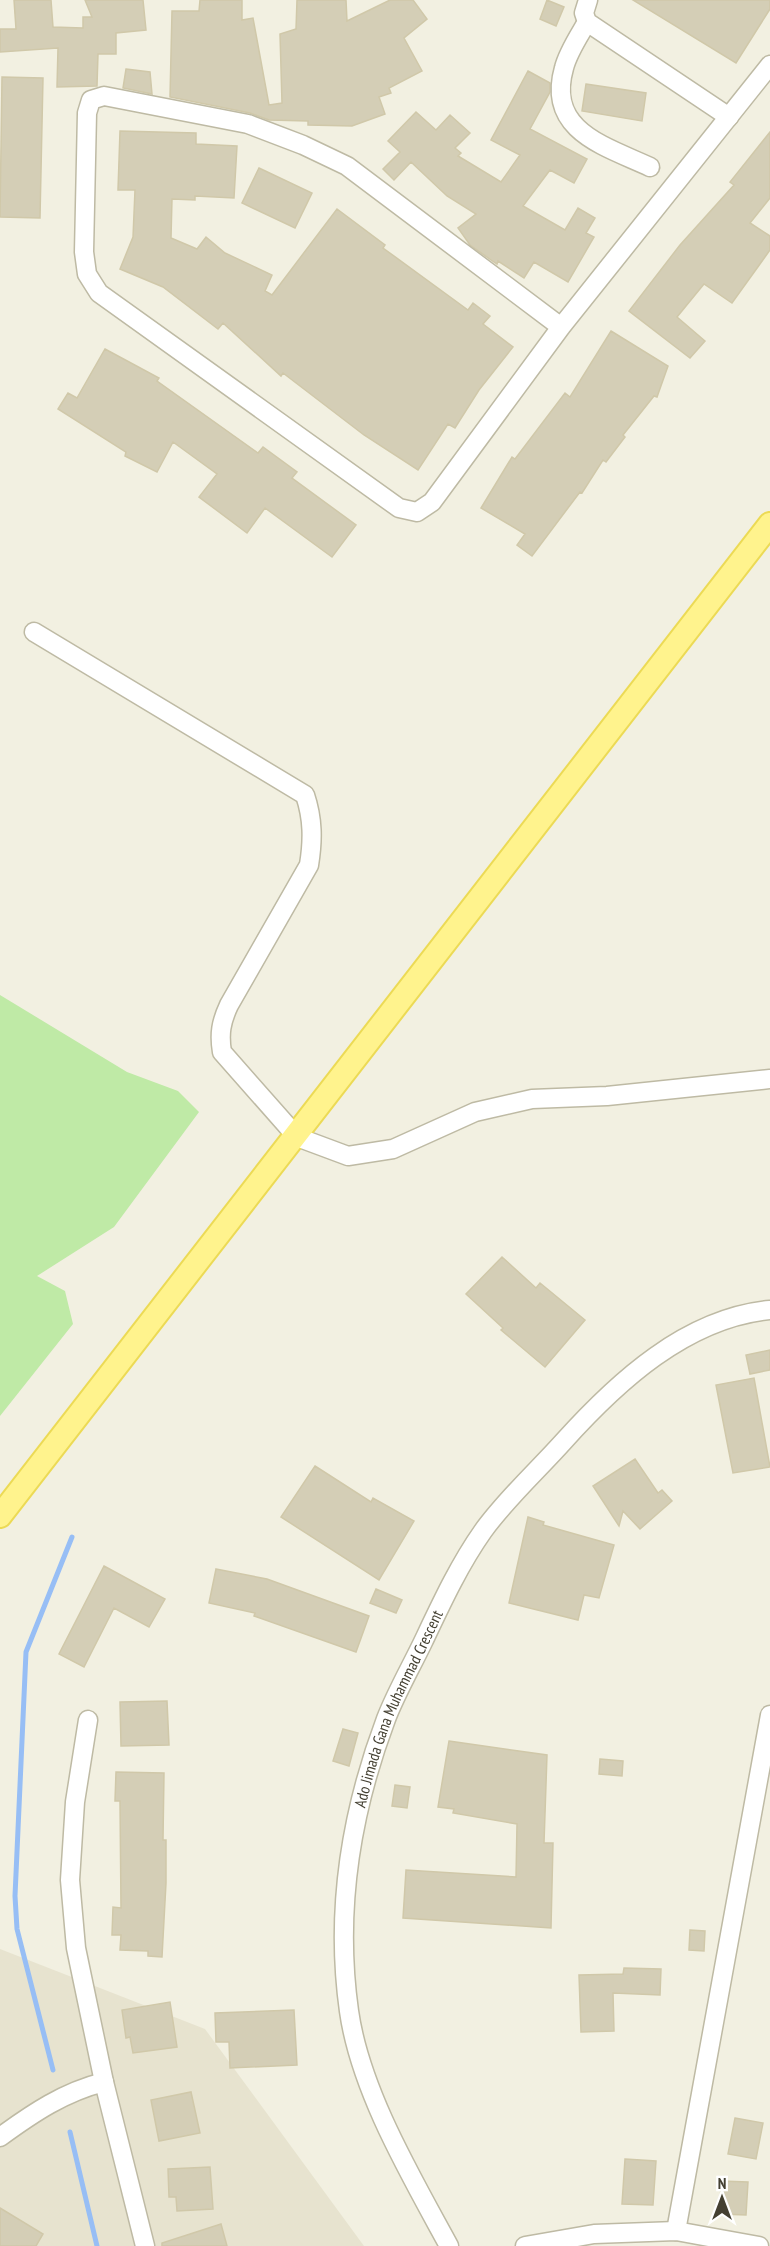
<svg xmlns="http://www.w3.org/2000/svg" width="770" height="2246" viewBox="0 0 770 2246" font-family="'PT Sans Narrow',sans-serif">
<rect width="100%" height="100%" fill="#f2f0e1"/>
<path fill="#e7e3cf" d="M 0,1949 L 205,2029 L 364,2246 L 0,2246 Z"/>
<path fill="#bfeaa6" d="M 0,995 L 127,1072 L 178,1091 L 199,1112 L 114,1227 L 37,1276 L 65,1291 L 73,1324 L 0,1416 Z"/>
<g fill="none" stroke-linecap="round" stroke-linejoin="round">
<path stroke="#97bef5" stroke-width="5" d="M 53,2070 L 17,1929 L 15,1896 L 26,1652 L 72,1537
M 70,2132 L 97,2246"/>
</g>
<path fill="#d4ceb6" stroke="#d0c8a9" stroke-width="1.5" d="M 14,0 L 51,0 L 53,27 L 83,28 L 83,17 L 92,17 L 85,0 L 143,0 L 146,30 L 116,33 L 116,54 L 98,54 L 97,86 L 57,87 L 58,48 L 0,52 L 0,29 L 16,29 Z
M 200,0 L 242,0 L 242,20 L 253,18 L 269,105 L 282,103 L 280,34 L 296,29 L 297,0 L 346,0 L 347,21 L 390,0 L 413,0 L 427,19 L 404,38 L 422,71 L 389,88 L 391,93 L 379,97 L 385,114 L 352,126 L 308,125 L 308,121 L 269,120 L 250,113 L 170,97 L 172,11 L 199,11 Z
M 547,0 L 564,7 L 556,26 L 540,19 Z
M 633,0 L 770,0 L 770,9 L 736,63 Z
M 126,69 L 150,72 L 152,94 L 123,88 Z
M 528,71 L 550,83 L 550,92 L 530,129 L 587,159 L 574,183 L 550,170 L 523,206 L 565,230 L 578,208 L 595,218 L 586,233 L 594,237 L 568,282 L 534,262 L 524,278 L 498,261 L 497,264 L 491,260 L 470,245 L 458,228 L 476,214 L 447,196 L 411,162 L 394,180 L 383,169 L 400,152 L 388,141 L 416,112 L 436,130 L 450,115 L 470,133 L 455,148 L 461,153 L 458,156 L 501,182 L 520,155 L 491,140 Z
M 2,77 L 43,78 L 40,218 L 0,217 Z
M 586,84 L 646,93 L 642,121 L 582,111 Z
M 120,131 L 196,133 L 196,144 L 237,146 L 234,198 L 195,196 L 195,200 L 172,199 L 171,238 L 197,249 L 206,237 L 225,253 L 272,275 L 265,291 L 272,295 L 337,209 L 385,245 L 383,248 L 468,310 L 473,303 L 490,316 L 483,324 L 513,347 L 479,390 L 455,428 L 448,424 L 418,470 L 364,435 L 283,373 L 281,376 L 223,323 L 218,329 L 163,287 L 120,269 L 133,237 L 135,190 L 118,190 Z
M 770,132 L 770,198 L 750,223 L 770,236 L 770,250 L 732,303 L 704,284 L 677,317 L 705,341 L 690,358 L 629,311 L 680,245 L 734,185 L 730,182 Z
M 259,168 L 312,193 L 295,228 L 242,203 Z
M 611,331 L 668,366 L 657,397 L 654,396 L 623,435 L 625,437 L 606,462 L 603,460 L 582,493 L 580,492 L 532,556 L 517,545 L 525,534 L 481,508 L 512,457 L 515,459 L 565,393 L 570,397 Z
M 105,349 L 159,378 L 157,381 L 258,453 L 263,447 L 297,472 L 292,478 L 356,525 L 332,557 L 265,508 L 247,533 L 199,497 L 217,474 L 173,442 L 157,472 L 125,456 L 126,452 L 58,409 L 68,393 L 77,398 Z
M 502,1257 L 536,1288 L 540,1283 L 585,1320 L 545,1367 L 501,1330 L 503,1328 L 466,1294 Z
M 770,1350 L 770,1370 L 750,1374 L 746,1355 Z
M 754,1378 L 770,1467 L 733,1473 L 716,1385 Z
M 635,1459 L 658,1493 L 662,1490 L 672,1501 L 640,1529 L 623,1511 L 619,1526 L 593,1486 Z
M 315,1466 L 371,1502 L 373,1498 L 414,1521 L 379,1580 L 281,1517 Z
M 528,1517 L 544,1522 L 543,1525 L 614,1545 L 599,1598 L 584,1595 L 578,1620 L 509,1603 Z
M 104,1566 L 165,1599 L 149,1627 L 114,1608 L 84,1667 L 59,1654 Z
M 216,1569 L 267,1579 L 369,1616 L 356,1652 L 254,1616 L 255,1613 L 209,1603 Z
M 376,1589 L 402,1600 L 396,1613 L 370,1603 Z
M 167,1701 L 169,1745 L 121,1746 L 120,1702 Z
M 343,1729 L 358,1733 L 349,1766 L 333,1761 Z
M 449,1741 L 547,1755 L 544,1843 L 553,1843 L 551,1928 L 403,1918 L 406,1870 L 516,1877 L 517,1824 L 453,1813 L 454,1809 L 438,1807 Z
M 600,1759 L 623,1761 L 622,1776 L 599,1774 Z
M 116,1772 L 164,1773 L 163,1840 L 166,1840 L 166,1883 L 162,1957 L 148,1956 L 148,1951 L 120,1950 L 121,1935 L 112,1935 L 113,1907 L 121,1908 L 120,1801 L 115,1801 Z
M 395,1785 L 410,1787 L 407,1808 L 392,1806 Z
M 690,1930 L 705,1931 L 704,1951 L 689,1950 Z
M 624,1968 L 661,1969 L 660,1995 L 613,1993 L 614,2031 L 581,2032 L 579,1975 L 623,1974 Z
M 170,2002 L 177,2047 L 133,2053 L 130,2037 L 126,2038 L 122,2010 Z
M 294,2010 L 297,2065 L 230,2068 L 229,2042 L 216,2042 L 215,2013 Z
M 191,2092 L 200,2133 L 159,2141 L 151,2100 Z
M 735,2118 L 763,2123 L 756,2159 L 728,2154 Z
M 625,2159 L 656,2161 L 653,2205 L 622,2204 Z
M 210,2167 L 213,2209 L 177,2211 L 176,2197 L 169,2197 L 168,2169 Z
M 721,2181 L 748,2182 L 746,2215 L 720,2214 Z
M 0,2208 L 43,2234 L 36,2246 L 0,2246 Z
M 221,2224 L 227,2246 L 162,2246 L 162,2243 Z"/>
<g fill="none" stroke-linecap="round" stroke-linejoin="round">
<g stroke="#bebaa4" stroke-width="21">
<g id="minor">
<path d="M 588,0 L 584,13 L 587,22 L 729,117"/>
<path d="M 587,22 C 579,36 568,52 564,68 C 546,131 605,146 650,167"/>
<path d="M 561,327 L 347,166 L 303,145 L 248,124 L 104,96 L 91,100 L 87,113 L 84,252 L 87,274 L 99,293 L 399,508 L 417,512 L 432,502 L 561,327 L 770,65"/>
<path d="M 34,632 L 305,795 C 313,819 313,840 309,865 L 229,1005 C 221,1022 219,1034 222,1052 L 297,1137 L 348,1156 L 393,1149 L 475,1112 L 532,1099 L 607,1096 L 770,1079"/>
<path d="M 88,1720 L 75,1802 L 70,1880 L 76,1948 L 104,2082 L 145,2246"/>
<path d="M 0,2137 C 33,2113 64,2092 104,2082"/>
<path d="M 676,2231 L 770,1715"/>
<path id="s1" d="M 449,2246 C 411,2176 360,2090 349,2011 C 335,1912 351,1812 386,1719 C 396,1693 411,1667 423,1642 C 441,1604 459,1565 483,1531 C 506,1499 537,1471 563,1442 C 617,1382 686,1318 770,1310"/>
<path d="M 525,2246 L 594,2234 L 676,2231 L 759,2246"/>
</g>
</g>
<g stroke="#ecda55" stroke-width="26">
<path id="major" d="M 0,1516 C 258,1187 512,854 770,524"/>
</g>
<use href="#minor" stroke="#fff" stroke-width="18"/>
<use href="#major" stroke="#fff38d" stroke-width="22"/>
</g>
<g text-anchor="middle" stroke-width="4.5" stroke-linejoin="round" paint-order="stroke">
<g font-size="16" fill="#444032" stroke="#fff">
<text dy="6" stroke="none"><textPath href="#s1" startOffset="568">Ado Jimada Gana Muhammad Crescent</textPath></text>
</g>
</g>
<g transform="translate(722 2198)" stroke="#ffffff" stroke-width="4.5" paint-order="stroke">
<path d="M0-4.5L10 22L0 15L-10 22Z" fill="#444032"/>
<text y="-9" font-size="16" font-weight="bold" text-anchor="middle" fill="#444032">N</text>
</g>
</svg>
